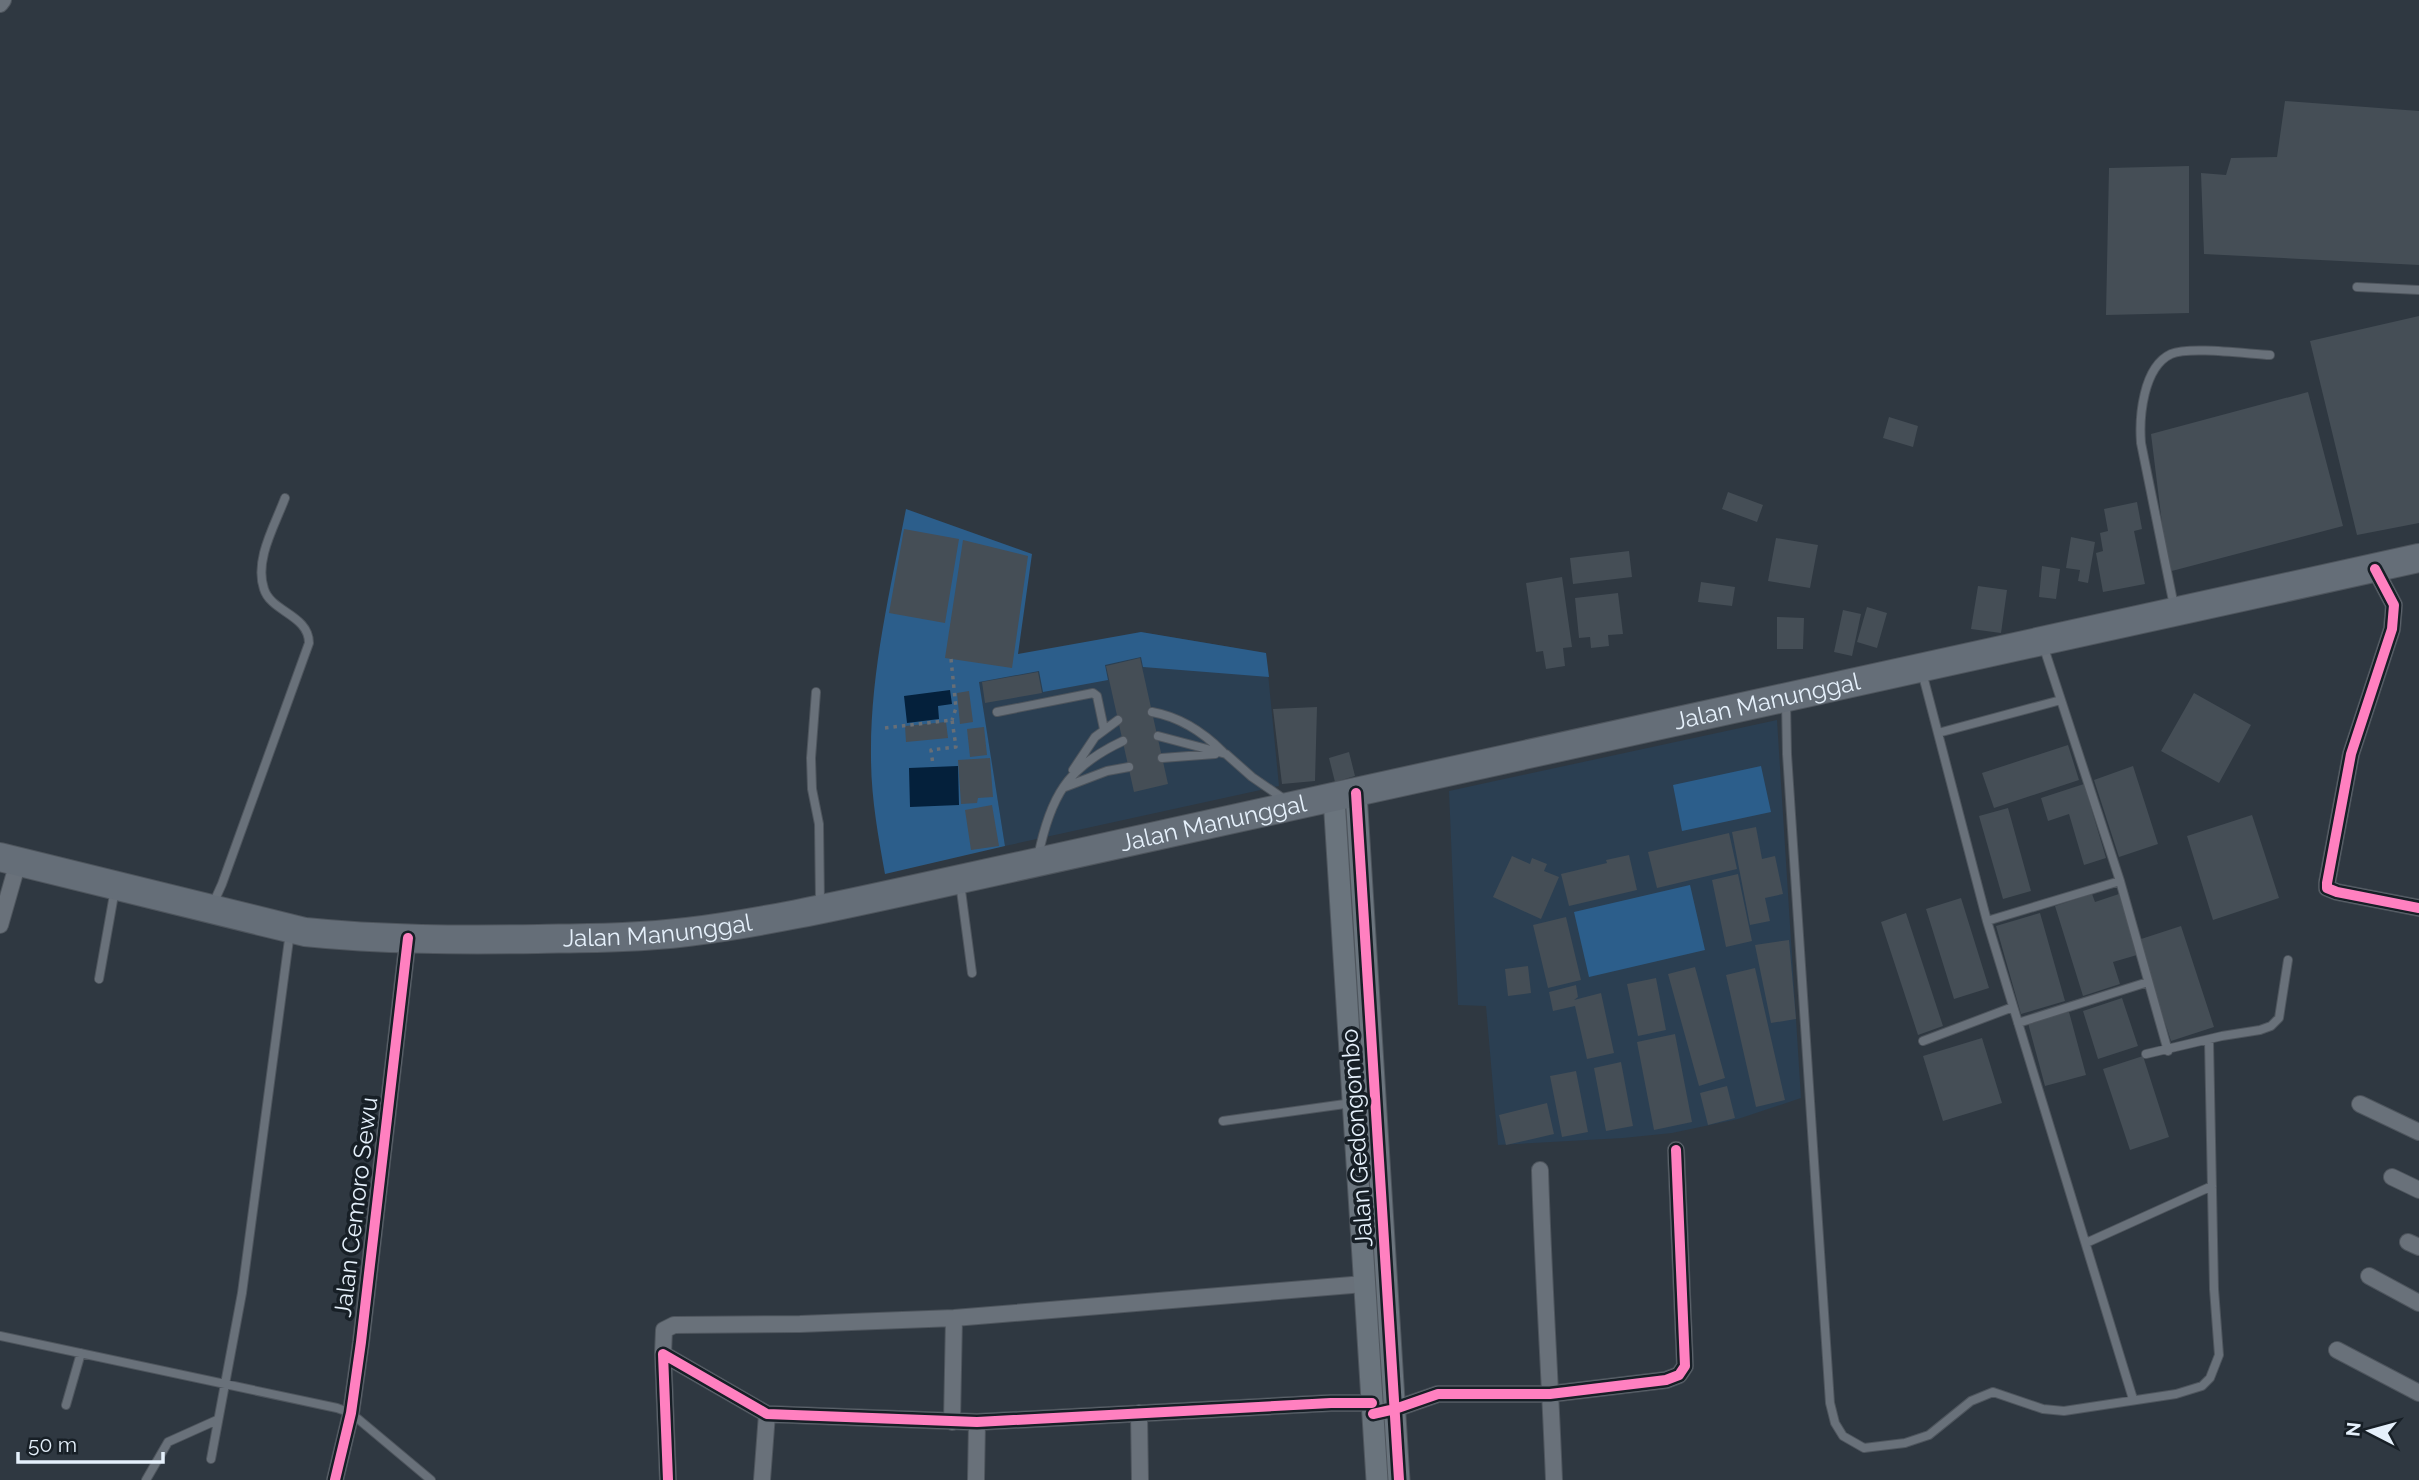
<svg xmlns="http://www.w3.org/2000/svg" width="2419" height="1480" viewBox="0 0 2419 1480" font-family="Raleway,sans-serif">
<rect width="100%" height="100%" fill="#2f3841"/>
<path fill="#2b3f52" d="M 1141,632 L 1266,653 L 1279,786 L 1005,846 L 978,679 Z
M 1777,720 L 1801,1098 L 1738,1119 L 1672,1133 L 1623,1138 L 1498,1145 L 1486,1006 L 1458,1005 L 1449,791 Z"/>
<path fill="#2c5e8b" d="M 906,509 L 1032,554 L 1018,654 L 1141,632 L 1266,653 L 1269,677 L 1143,667 L 1141,657 L 1105,665 L 1108,680 L 1043,692 L 1039,671 L 979,682 L 1005,846 L 885,874 C 878,835 871,797 871,757 C 870,673 890,591 906,509 Z
M 1761,766 L 1771,812 L 1682,831 L 1673,785 Z
M 1690,885 L 1705,950 L 1589,977 L 1574,912 Z"/>
<path fill="#04203b" d="M 950,690 L 952,704 L 938,706 L 939,719 L 907,723 L 904,696 Z
M 958,766 L 959,805 L 910,807 L 909,768 Z"/>
<path fill="#454e56" d="M 2285,101 L 2419,111 L 2419,265 L 2204,254 L 2201,173 L 2226,175 L 2231,158 L 2277,157 Z
M 2189,166 L 2189,313 L 2106,315 L 2109,168 Z
M 2419,316 L 2419,523 L 2357,535 L 2310,341 Z
M 2308,392 L 2343,526 L 2168,572 L 2151,434 Z
M 1889,417 L 1918,426 L 1913,447 L 1883,438 Z
M 1728,492 L 1763,505 L 1757,522 L 1722,509 Z
M 2137,502 L 2142,529 L 2134,531 L 2145,584 L 2103,592 L 2096,553 L 2103,551 L 2100,533 L 2108,531 L 2104,509 Z
M 904,529 L 959,539 L 945,623 L 889,613 Z
M 2071,537 L 2095,542 L 2088,583 L 2078,581 L 2080,570 L 2066,568 Z
M 1776,538 L 1818,545 L 1810,588 L 1768,581 Z
M 963,540 L 1028,556 L 1012,668 L 945,658 Z
M 1629,551 L 1632,577 L 1573,584 L 1570,558 Z
M 2042,566 L 2060,569 L 2056,599 L 2039,597 Z
M 1562,577 L 1572,647 L 1563,648 L 1565,666 L 1546,669 L 1543,651 L 1536,652 L 1526,583 Z
M 1701,582 L 1735,587 L 1732,606 L 1698,602 Z
M 1978,586 L 2007,590 L 2001,633 L 1971,629 Z
M 1618,593 L 1623,634 L 1608,635 L 1609,646 L 1591,648 L 1590,637 L 1579,638 L 1575,598 Z
M 1867,607 L 1887,613 L 1877,648 L 1857,642 Z
M 1843,610 L 1861,614 L 1852,656 L 1834,652 Z
M 1777,617 L 1804,618 L 1803,649 L 1777,649 Z
M 1140,658 L 1168,784 L 1134,792 L 1106,666 Z
M 1038,672 L 1042,693 L 985,703 L 982,682 Z
M 969,691 L 973,722 L 960,724 L 957,693 Z
M 2194,693 L 2251,725 L 2219,783 L 2161,751 Z
M 1317,707 L 1315,781 L 1282,784 L 1273,709 Z
M 946,722 L 948,738 L 906,742 L 905,726 Z
M 984,727 L 987,755 L 970,757 L 967,729 Z
M 2068,745 L 2079,780 L 1994,808 L 1982,773 Z
M 1349,752 L 1355,776 L 1335,782 L 1329,758 Z
M 990,758 L 993,797 L 978,798 L 977,803 L 961,804 L 958,760 Z
M 2133,766 L 2158,844 L 2119,857 L 2094,780 Z
M 2084,784 L 2106,858 L 2084,865 L 2069,814 L 2048,821 L 2041,798 Z
M 992,805 L 999,846 L 971,850 L 965,810 Z
M 2008,808 L 2031,891 L 2003,899 L 1979,816 Z
M 2252,815 L 2279,898 L 2213,920 L 2187,836 Z
M 1756,827 L 1762,859 L 1775,856 L 1783,894 L 1765,898 L 1770,921 L 1750,925 L 1732,832 Z
M 1729,833 L 1737,869 L 1657,888 L 1648,852 Z
M 1629,855 L 1637,890 L 1569,906 L 1561,874 L 1607,863 L 1606,860 Z
M 1512,856 L 1530,864 L 1532,858 L 1547,864 L 1544,871 L 1559,877 L 1541,919 L 1493,897 Z
M 1738,874 L 1752,941 L 1726,947 L 1712,880 Z
M 2092,894 L 2095,902 L 2119,894 L 2137,955 L 2113,962 L 2120,984 L 2083,996 L 2055,906 Z
M 1961,898 L 1989,988 L 1954,999 L 1926,909 Z
M 1906,913 L 1943,1026 L 1918,1035 L 1881,922 Z
M 2040,913 L 2065,1001 L 2021,1014 L 1996,926 Z
M 1566,917 L 1581,980 L 1548,988 L 1533,925 Z
M 2181,926 L 2214,1027 L 2171,1041 L 2138,940 Z
M 1789,940 L 1796,1019 L 1771,1023 L 1755,945 Z
M 1528,966 L 1531,993 L 1508,996 L 1505,969 Z
M 1695,967 L 1725,1078 L 1699,1086 L 1668,974 Z
M 1755,968 L 1785,1100 L 1756,1107 L 1726,975 Z
M 1656,978 L 1666,1030 L 1638,1036 L 1627,984 Z
M 1576,985 L 1578,997 L 1574,1000 L 1601,993 L 1614,1053 L 1587,1059 L 1575,1006 L 1553,1011 L 1549,992 Z
M 2122,998 L 2138,1046 L 2098,1059 L 2083,1011 Z
M 2069,1012 L 2086,1075 L 2045,1086 L 2028,1023 Z
M 1675,1034 L 1692,1122 L 1654,1130 L 1637,1042 Z
M 1982,1038 L 2002,1103 L 1943,1121 L 1923,1056 Z
M 2143,1056 L 2169,1137 L 2130,1150 L 2103,1069 Z
M 1621,1062 L 1633,1126 L 1606,1131 L 1594,1068 Z
M 1576,1071 L 1588,1132 L 1562,1137 L 1550,1076 Z
M 1727,1086 L 1735,1118 L 1708,1125 L 1700,1093 Z
M 1547,1103 L 1554,1134 L 1506,1145 L 1499,1115 Z"/>
<g fill="none" stroke-linecap="round" stroke-linejoin="round">
<g stroke="#4e555d" stroke-width="10">
<path id="lane" d="M 2357,287 L 2419,290
M 2174,606 L 2141,443 C 2139,417 2143,367 2171,354 C 2189,346 2248,354 2270,355
M 1922,672 L 1987,921 L 2133,1399
M 816,692 L 811,758 L 812,789 L 819,824 L 820,903
M 2061,700 L 2120,881 L 2168,1051
M 1786,702 L 1787,754 L 1830,1403 L 1835,1423 L 1843,1436 L 1864,1448 L 1905,1443 L 1929,1435 L 1971,1401 L 1993,1392 L 2043,1409 L 2064,1411 L 2176,1394 L 2202,1386 L 2210,1378 L 2219,1355 L 2214,1289 L 2209,1041
M 997,712 L 1093,693 L 1097,696 L 1104,729
M 1152,712 C 1180,717 1204,733 1223,752
M 1938,733 L 2061,700 L 2043,645
M 1158,736 L 1226,754 L 1252,777 L 1284,799
M 1162,758 L 1215,754
M 1073,770 L 1095,737 L 1118,720
M 1065,787 L 1107,771 L 1129,767
M 1038,857 C 1050,797 1067,767 1123,741
M 960,883 L 972,973
M 213,904 L 222,884 L 309,643 C 309,615 271,612 264,589 C 254,560 275,525 285,498
M 1987,921 L 2120,881
M 99,979 L 115,889
M 2018,1023 L 2148,982
M 1923,1041 L 2013,1007
M 2146,1054 L 2222,1036 L 2260,1030 L 2271,1026 L 2279,1018 L 2288,960
M 1223,1121 L 1352,1103
M 2086,1243 L 2212,1186
M 0,1336 L 337,1408 L 351,1413 L 431,1480
M 66,1405 L 81,1353
M 211,1459 L 242,1293 L 290,932
M 146,1480 L 168,1442 L 217,1420"/>
</g>
<g stroke="#4e555d" stroke-width="18">
<path id="street" d="M 0,4 L 3,0
M 2375,569 L 2394,605 L 2392,629 L 2351,754 L 2327,883 L 2327,888 L 2337,892 L 2419,908
M 0,925 L 18,862
M 2360,1104 L 2419,1132
M 1540,1170 C 1543,1274 1550,1377 1554,1480
M 2392,1177 L 2419,1190
M 2408,1242 L 2419,1247
M 2369,1276 L 2419,1303
M 2337,1350 L 2419,1393
M 663,1354 L 664,1330 L 674,1325 L 800,1324 L 954,1318 L 1364,1284
M 1139,1413 L 1140,1480
M 1373,1414 L 1395,1409 L 1438,1394 L 1550,1394 L 1666,1380 L 1679,1375 L 1685,1366 L 1676,1150
M 952,1422 L 954,1318
M 335,1480 L 351,1413 L 361,1342 L 408,938
M 668,1480 L 663,1354 L 767,1414 L 977,1422 L 1331,1403 L 1372,1403
M 762,1480 L 767,1414
M 976,1480 L 977,1422"/>
</g>
<g stroke="#4e555d" stroke-width="23">
<path id="secondary" d="M 1356,793 L 1399,1480
M 1334,798 L 1377,1480"/>
</g>
<g stroke="#4e555d" stroke-width="30">
<g id="highway">
<path id="s1" d="M 0,857 L 305,932 C 382,940 461,940 538,939 C 588,938 637,938 687,932 C 760,923 833,907 906,891 L 2419,558"/>
</g>
</g>
<path stroke="#676e76" stroke-width="3.5" stroke-dasharray="3.5 5" stroke-linecap="butt" d="M 951,659 L 956,708 L 952,720
M 885,728 L 952,720 L 956,747 L 931,750 L 933,765"/>
<use href="#lane" stroke="#69717a" stroke-width="8"/>
<use href="#street" stroke="#69717a" stroke-width="16"/>
<use href="#secondary" stroke="#6a747d" stroke-width="21"/>
<use href="#highway" stroke="#656e78" stroke-width="28"/>
<g stroke="#171f26" stroke-width="15">
<path id="cycleway" d="M 2375,569 L 2394,605 L 2392,629 L 2351,754 L 2327,883 L 2327,888 L 2337,892 L 2419,908
M 1356,793 L 1399,1480
M 1373,1414 L 1395,1409 L 1438,1394 L 1550,1394 L 1666,1380 L 1679,1375 L 1685,1366 L 1676,1150
M 335,1480 L 351,1413 L 361,1342 L 408,938
M 668,1480 L 663,1354 L 767,1414 L 977,1422 L 1331,1403 L 1372,1403"/>
</g>
<use href="#cycleway" stroke="#ff80c0" stroke-width="10"/>
</g>
<g text-anchor="middle" stroke-width="7" stroke-linejoin="round" paint-order="stroke">
<g font-size="24" fill="#e5f0fb" stroke="#171f26">
<text dy="8" stroke="none"><textPath href="#s1" startOffset="1801">Jalan Manunggal</textPath></text>
<text dy="8" stroke="none"><textPath href="#s1" startOffset="1234">Jalan Manunggal</textPath></text>
<text dy="8" stroke="none"><textPath href="#s1" startOffset="667">Jalan Manunggal</textPath></text>
<text transform="translate(1357 1138) rotate(-94)" y="8">Jalan Gedongombo</text>
<text transform="translate(356 1207) rotate(-83)" y="8">Jalan Cemoro Sewu</text>
</g>
</g>
<g transform="translate(2370 1431) rotate(276)" stroke="#171f26" stroke-width="5" paint-order="stroke">
<path d="M0-5L12 26L0 18L-12 26Z" fill="#e5f0fb"/>
<text y="-10" font-size="19" font-weight="bold" text-anchor="middle" fill="#e5f0fb">N</text>
</g>
<path d="M18 1452v10h145v-10" fill="none" stroke="#e5f0fb" stroke-width="3.5"/>
<text x="28" y="1452" font-size="21" fill="#e5f0fb" stroke="#171f26" stroke-width="5" paint-order="stroke">50 m</text>
</svg>
